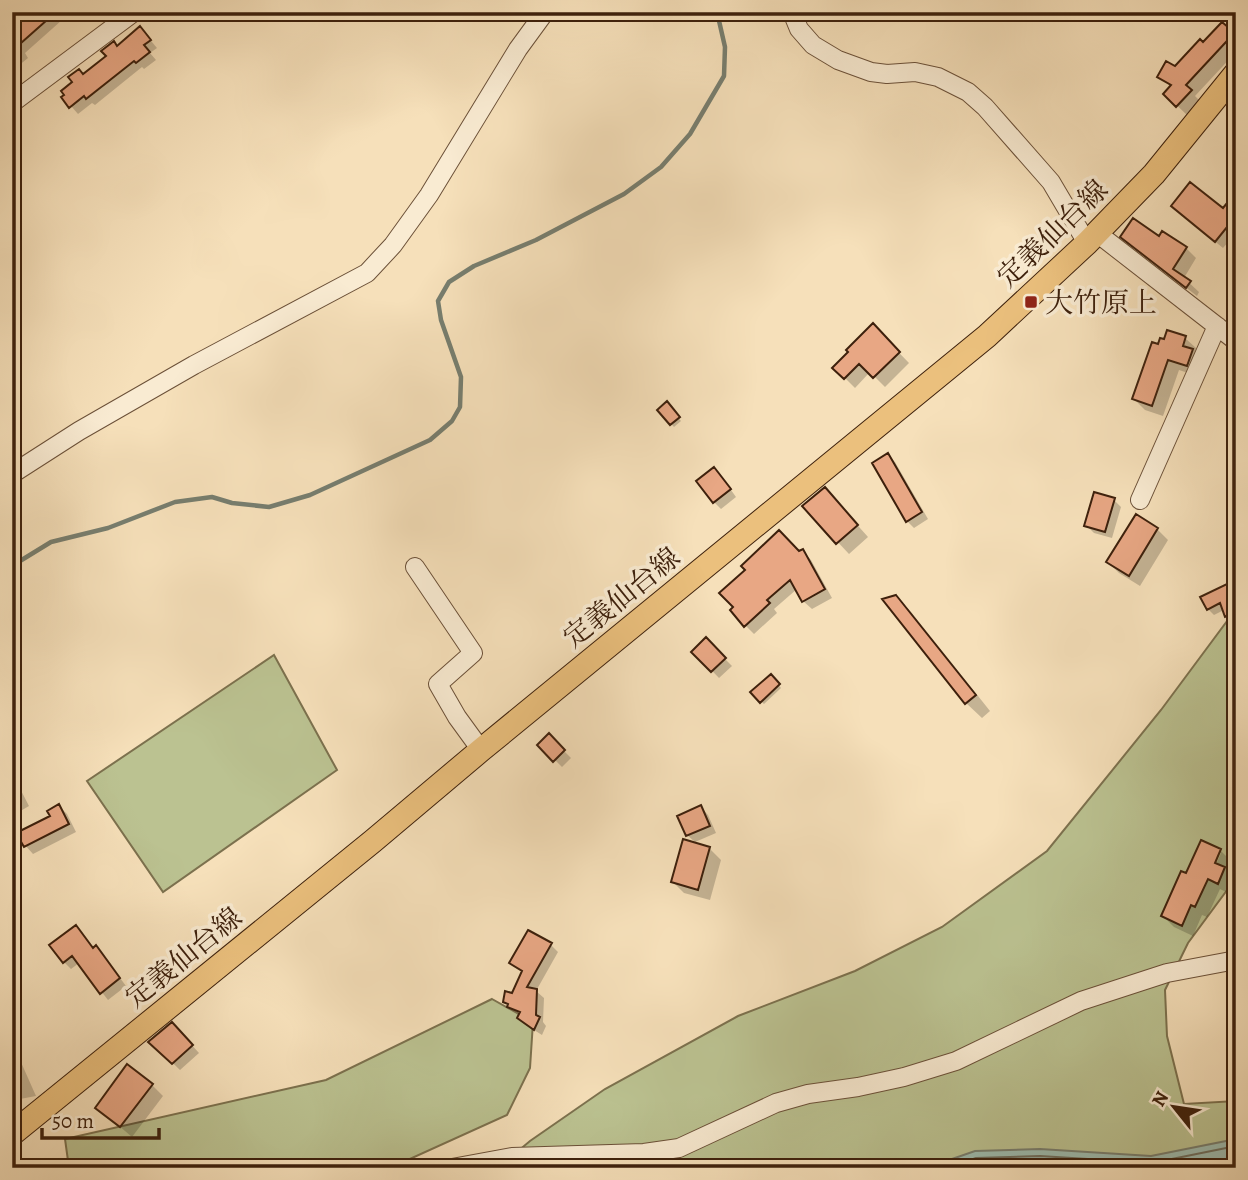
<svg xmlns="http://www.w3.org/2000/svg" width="1248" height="1180" viewBox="0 0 1248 1180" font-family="Alegreya,'Noto Serif JP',serif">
<rect width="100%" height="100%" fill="#f6e0ba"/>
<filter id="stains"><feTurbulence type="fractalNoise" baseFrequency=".00286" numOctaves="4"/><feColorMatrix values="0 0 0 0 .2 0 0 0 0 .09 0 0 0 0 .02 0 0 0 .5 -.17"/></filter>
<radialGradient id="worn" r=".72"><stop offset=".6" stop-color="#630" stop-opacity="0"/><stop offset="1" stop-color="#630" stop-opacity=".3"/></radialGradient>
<path fill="#bbc291" stroke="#7c714e" stroke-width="2" d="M 1236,609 L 1236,878 L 1188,943 L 1165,990 L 1167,1036 L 1184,1104 L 1236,1101 L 1236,1168 L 498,1168 L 530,1141 L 605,1089 L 738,1016 L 855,971 L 942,927 L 1047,851 L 1161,710 Z
M 274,655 L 337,770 L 163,892 L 87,781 Z
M 492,999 L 533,1022 L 530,1068 L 507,1115 L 390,1168 L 69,1168 L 65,1139 L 326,1080 Z"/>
<path fill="#9dbdb1" stroke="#777e6f" stroke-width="2" d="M 1236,1139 L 1236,1168 L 926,1168 L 975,1151 L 1040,1149 L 1151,1156 Z"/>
<path fill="#0003" fill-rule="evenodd" d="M 12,12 L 71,12 L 25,53 L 28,58 L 12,71 Z
M 147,36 L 157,48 L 150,53 L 156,60 L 144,69 L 142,67 L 95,105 L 92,103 L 78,114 L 71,106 L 83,76 L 117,47 Z
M 1236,36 L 1236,52 L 1195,96 L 1200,101 L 1187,115 L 1165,94 L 1171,87 L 1159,76 L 1175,68 L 1203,45 Z
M 1236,200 L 1236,233 L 1223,248 L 1180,213 L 1223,211 Z
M 1160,238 L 1186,248 L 1196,258 L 1184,278 L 1199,292 L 1197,296 L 1133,247 Z
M 873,326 L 909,363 L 885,387 L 870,372 L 855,388 L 835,368 Z
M 1185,338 L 1196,348 L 1195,353 L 1203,361 L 1197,376 L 1179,370 L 1163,416 L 1145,410 L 1134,399 L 1159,347 Z
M 666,403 L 681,421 L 674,427 L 659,410 Z
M 888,455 L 895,462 L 928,519 L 914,528 L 907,521 Z
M 721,476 L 736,497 L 721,509 L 714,502 Z
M 1114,500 L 1121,507 L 1112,538 L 1094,533 L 1086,525 Z
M 836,501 L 868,537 L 849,554 L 804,506 Z
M 1157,529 L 1168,540 L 1140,586 L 1119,573 L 1108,562 Z
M 803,551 L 811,560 L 832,598 L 812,609 L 803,601 L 797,589 L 774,609 L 777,613 L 754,634 L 745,625 Z
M 1229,585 L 1236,592 L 1236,621 L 1233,622 L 1224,610 L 1214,615 L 1208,609 Z
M 896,597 L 911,612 L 990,711 L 982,718 L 966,703 Z
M 706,640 L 732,666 L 719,678 L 694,652 Z
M 771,676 L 781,688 L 764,704 L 752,693 Z
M 549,736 L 571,758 L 562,767 L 540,745 Z
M 12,742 L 20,756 L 12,760 Z
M 12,773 L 29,806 L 12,816 Z
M 59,806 L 67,814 L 76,832 L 33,854 L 24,844 L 12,850 L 12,818 L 20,834 L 52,817 Z
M 701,807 L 708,815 L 716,833 L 695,842 L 687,835 Z
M 710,849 L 721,860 L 710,900 L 684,893 L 673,882 Z
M 1220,850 L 1231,861 L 1227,871 L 1236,880 L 1230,894 L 1220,889 L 1207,917 L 1202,915 L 1193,936 L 1174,927 L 1163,916 L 1187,876 ZM 1217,853 L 1221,853 L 1213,871 Z
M 76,927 L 94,949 L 103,955 L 126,986 L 108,1000 L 79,963 L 71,969 L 64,962 Z
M 551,945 L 558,952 L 536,991 L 544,998 L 543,1022 L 546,1026 L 542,1035 L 526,1025 L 519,1018 L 520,1015 L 505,1001 L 513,995 L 523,973 L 512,963 Z
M 179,1031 L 199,1053 L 180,1070 L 151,1042 Z
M 12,1042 L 36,1096 L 20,1099 L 12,1091 Z
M 152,1085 L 163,1096 L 132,1137 L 97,1107 Z"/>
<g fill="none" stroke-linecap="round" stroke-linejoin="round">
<path stroke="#6d6e5e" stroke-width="2" d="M 948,1168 L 976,1158 L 1040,1156 L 1152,1163 L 1236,1146
M 975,1168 L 1040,1165 L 1091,1168"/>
<path stroke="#777e6f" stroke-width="4.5" d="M 12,571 L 20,561 L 51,542 L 108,528 L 175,502 L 212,497 L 232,503 L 269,507 L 310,495 L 430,440 L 452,421 L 460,407 L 461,377 L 441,320 L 438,301 L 449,282 L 474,266 L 536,240 L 624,194 L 661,167 L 690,134 L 724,76 L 725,47 L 717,12"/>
</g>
<path fill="#e8a784" stroke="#3d200c" stroke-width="2" d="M 12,12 L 56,12 L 12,51 Z
M 1222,22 L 1236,34 L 1236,51 L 1226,42 L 1186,85 L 1192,90 L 1176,107 L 1163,94 L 1171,85 L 1157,77 L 1166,61 L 1175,66 L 1200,39 L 1203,42 Z
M 140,26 L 151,40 L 144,45 L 150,52 L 136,63 L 134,61 L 86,99 L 84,96 L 69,108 L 61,97 L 64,95 L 61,91 L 72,82 L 68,77 L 79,69 L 83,74 L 106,56 L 101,51 L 114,41 L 117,46 Z
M 1190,182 L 1223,208 L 1236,192 L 1236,216 L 1215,242 L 1171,206 Z
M 1133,218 L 1159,236 L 1162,231 L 1187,247 L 1173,269 L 1191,281 L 1186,288 L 1120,237 Z
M 873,323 L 900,352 L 873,378 L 859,364 L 844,379 L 832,368 L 848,352 L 846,350 Z
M 1167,330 L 1186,336 L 1183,346 L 1193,349 L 1187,366 L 1168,360 L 1152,406 L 1132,399 L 1152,342 L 1158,344 L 1160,338 L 1164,339 Z
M 667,401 L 680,417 L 670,425 L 657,410 Z
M 888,453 L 922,512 L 906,522 L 872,463 Z
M 714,467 L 731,489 L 713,503 L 696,481 Z
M 825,487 L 858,525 L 836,544 L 802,506 Z
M 1094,492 L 1115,498 L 1105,532 L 1084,526 Z
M 1136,514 L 1158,528 L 1129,576 L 1106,562 Z
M 779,530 L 799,551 L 803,549 L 825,589 L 802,602 L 790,580 L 767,600 L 770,603 L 744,627 L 730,610 L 733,607 L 719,593 L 745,570 L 741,566 Z
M 1229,583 L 1236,598 L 1236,612 L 1225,617 L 1220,603 L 1207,610 L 1200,597 Z
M 896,595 L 976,695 L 965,704 L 882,599 Z
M 706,637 L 726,658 L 711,672 L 691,652 Z
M 771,674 L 780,684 L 760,703 L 750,692 Z
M 549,733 L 565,750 L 553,762 L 537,745 Z
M 59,804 L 69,824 L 24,847 L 16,833 L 50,816 L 47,811 Z
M 701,805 L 710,826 L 686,836 L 677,816 Z
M 683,839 L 710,847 L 698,890 L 671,882 Z
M 1201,840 L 1221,849 L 1215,863 L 1225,867 L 1218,884 L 1208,879 L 1195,907 L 1191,905 L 1182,926 L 1161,916 L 1181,871 L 1186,873 Z
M 76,925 L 93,948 L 96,945 L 120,978 L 100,994 L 72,956 L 63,963 L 49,945 Z
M 528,930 L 552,943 L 527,987 L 537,989 L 536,1015 L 540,1017 L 534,1030 L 517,1018 L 520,1012 L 507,1007 L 508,1004 L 503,1002 L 505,991 L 512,993 L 522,971 L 509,963 Z
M 172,1022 L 193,1045 L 172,1064 L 148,1042 Z
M 127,1064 L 153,1084 L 120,1127 L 95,1108 Z"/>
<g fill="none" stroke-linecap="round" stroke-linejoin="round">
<g stroke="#6b5038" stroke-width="20">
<path id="minor" d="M 792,12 L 799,29 L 813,45 L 838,60 L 871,72 L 887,74 L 915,72 L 938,77 L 968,92 L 985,107 L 1051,182 L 1087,243
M 12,103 L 134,12
M 1097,233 L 1236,341
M 12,474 L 79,431 L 194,365 L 367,273 L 393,245 L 429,195 L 518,49 L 545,12
M 1140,500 L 1217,326
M 415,567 L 473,653 L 438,684 L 457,717 L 481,750
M 452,1168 L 512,1157 L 644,1153 L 679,1148 L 776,1103 L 808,1094 L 858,1087 L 904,1077 L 956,1061 L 1081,1001 L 1167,973 L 1236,960"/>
</g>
<g stroke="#3d200c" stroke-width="25">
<path id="major" d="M 12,1134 L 373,841 L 481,750 L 987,336 L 1087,243 L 1154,174 L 1236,73"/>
</g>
<use href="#minor" stroke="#f9ebd2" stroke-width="18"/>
<use href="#major" stroke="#ebc07d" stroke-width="23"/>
</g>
<rect fill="#8f2418" stroke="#f9ebd2" stroke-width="2.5" x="1024" y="295" width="14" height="14" rx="3.5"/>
<g text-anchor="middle" stroke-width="7" stroke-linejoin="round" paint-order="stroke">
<g font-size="28" fill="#3d200c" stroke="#f9ebd2">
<text transform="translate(1052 233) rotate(-44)" y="10">定義仙台線</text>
<text transform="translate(621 597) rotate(-39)" y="10">定義仙台線</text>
<text transform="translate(183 957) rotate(-39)" y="10">定義仙台線</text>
</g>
<g font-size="28" fill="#3d200c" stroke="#f9ebd2" text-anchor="start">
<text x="1045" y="312">大竹原上</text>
</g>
</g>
<rect width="1248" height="1180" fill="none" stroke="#f6e0ba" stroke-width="42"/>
<rect x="14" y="14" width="1220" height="1152" fill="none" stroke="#3d200c" stroke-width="3.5"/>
<rect x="21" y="21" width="1206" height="1138" fill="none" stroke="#3d200c" stroke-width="2"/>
<g transform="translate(1174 1107) rotate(300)" stroke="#f9ebd2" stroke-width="5" paint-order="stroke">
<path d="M0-5L12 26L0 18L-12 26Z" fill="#3d200c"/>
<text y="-10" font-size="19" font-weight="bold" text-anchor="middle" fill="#3d200c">N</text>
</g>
<path d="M42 1128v10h117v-10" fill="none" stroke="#3d200c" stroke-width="3.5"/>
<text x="52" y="1128" font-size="21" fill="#3d200c" stroke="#f9ebd2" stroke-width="5" paint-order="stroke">50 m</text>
<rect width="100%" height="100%" filter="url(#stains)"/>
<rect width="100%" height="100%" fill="url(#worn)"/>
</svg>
